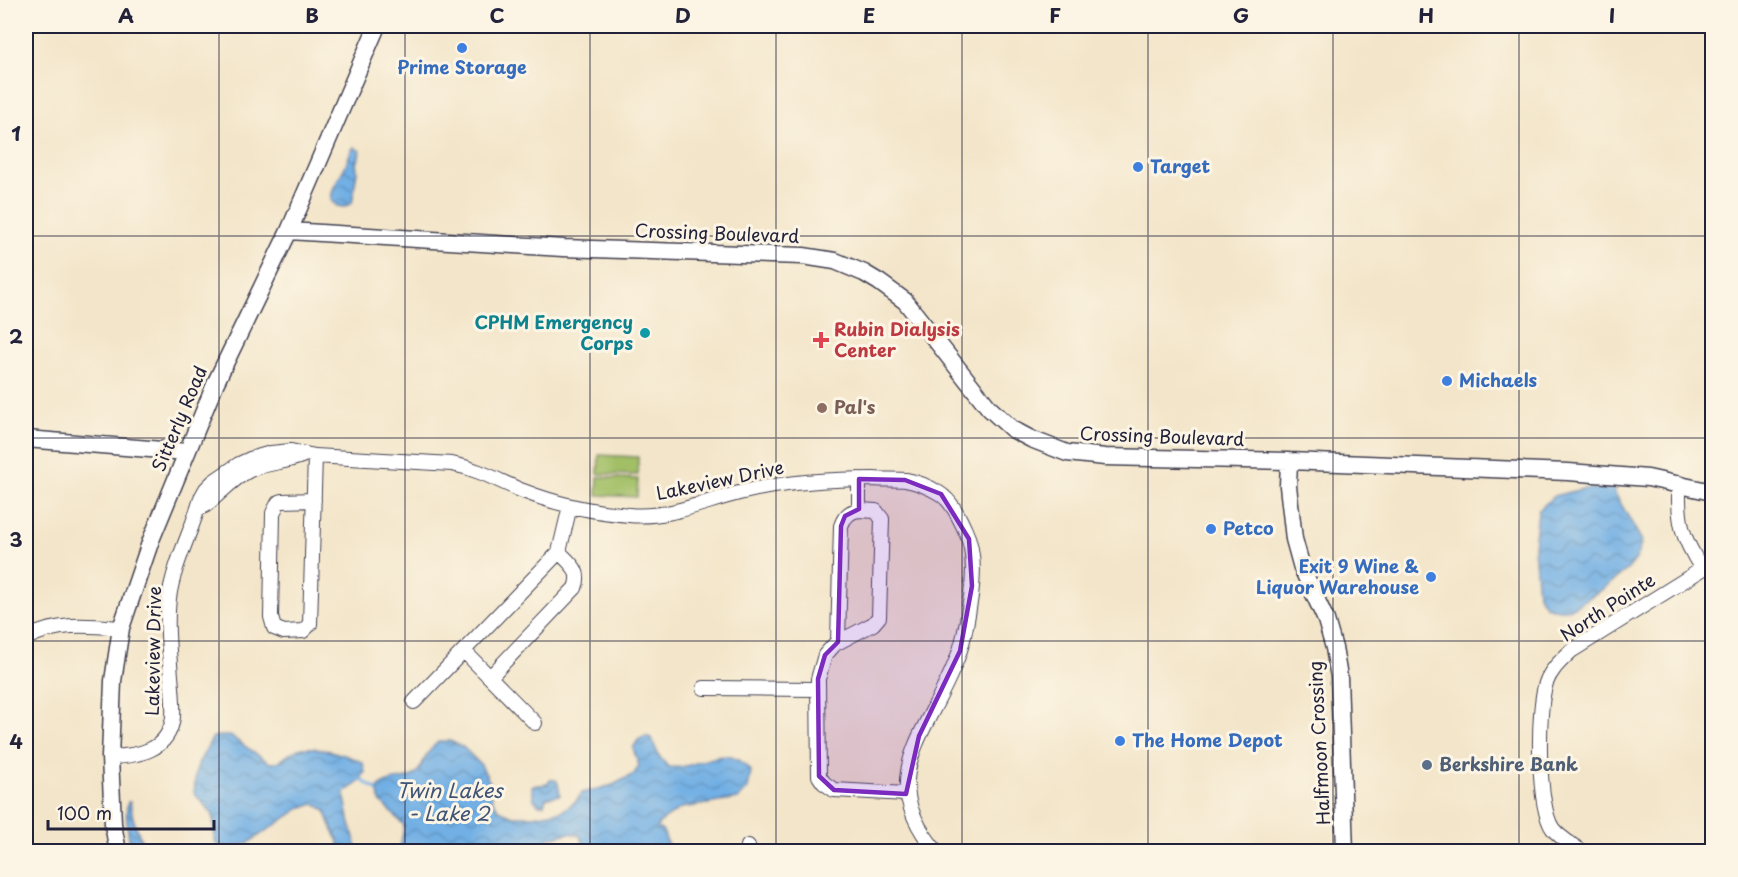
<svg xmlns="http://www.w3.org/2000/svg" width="1738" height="877" viewBox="0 0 1738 877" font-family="'Playpen Sans',sans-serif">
<defs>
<pattern id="water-waves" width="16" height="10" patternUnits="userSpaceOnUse" patternTransform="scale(1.5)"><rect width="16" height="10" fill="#71afe4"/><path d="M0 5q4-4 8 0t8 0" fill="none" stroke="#5c8eba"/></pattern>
</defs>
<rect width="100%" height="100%" fill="#fcf5e5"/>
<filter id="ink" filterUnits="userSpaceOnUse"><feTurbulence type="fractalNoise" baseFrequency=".0167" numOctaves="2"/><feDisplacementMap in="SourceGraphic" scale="12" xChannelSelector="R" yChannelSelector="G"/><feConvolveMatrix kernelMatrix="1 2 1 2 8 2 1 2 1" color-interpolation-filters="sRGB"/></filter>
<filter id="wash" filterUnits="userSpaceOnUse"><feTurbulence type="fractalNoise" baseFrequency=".008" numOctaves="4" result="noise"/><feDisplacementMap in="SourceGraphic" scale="24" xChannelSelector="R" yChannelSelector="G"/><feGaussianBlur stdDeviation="1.35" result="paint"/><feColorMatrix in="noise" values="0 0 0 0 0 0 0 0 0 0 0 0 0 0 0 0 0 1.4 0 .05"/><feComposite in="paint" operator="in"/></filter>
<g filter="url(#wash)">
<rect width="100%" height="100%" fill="#f3e5c9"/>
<path fill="#a2bf66" stroke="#627050" stroke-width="1.5" d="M 599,455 L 638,457 L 638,475 L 598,474 Z
M 598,477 L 638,479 L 637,497 L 597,495 Z"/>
<path fill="url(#water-waves)" stroke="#4a6890" stroke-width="1.5" d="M 354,147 L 360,151 L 358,161 L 356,161 L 357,171 L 352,203 L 344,207 L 337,206 L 331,200 C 332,185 341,177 346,164 C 349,157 350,152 354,147 Z
M 1612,488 L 1642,541 L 1636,559 L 1628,569 L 1603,589 L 1572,608 L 1558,610 L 1546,606 L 1538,595 L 1534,547 L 1538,511 L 1554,496 L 1583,489 Z
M 220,736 L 230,736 L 270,763 C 282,764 288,752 299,749 C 313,744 351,756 363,763 L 365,772 L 359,782 L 344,793 L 350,824 L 358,851 L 338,851 L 339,841 L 333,831 L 325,810 L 315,804 L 302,807 L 248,843 L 225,849 L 219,847 L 215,841 L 213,815 L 194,793 L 196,771 L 199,762 L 213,737 Z
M 646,736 L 651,738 L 659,756 L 668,767 C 701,771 723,738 751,771 L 748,789 L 738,799 L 681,808 L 659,823 L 657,828 L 663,831 L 670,851 L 583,851 L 583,841 L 579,835 L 569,833 L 549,838 L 537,851 L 505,851 L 461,844 L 450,846 L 443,851 L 401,851 C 399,844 404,834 404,825 L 380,801 L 377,790 C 386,777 400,782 413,776 C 421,771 422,763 426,756 C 430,750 434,745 439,741 L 450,741 L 463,747 L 481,765 L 490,783 L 492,799 L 499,810 L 513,816 L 533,816 L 562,811 L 576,801 L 582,793 L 613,785 L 634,774 L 639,766 L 633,748 L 638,740 Z
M 550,780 L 556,780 L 558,783 L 560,795 L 546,798 L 544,804 L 539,805 L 534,800 L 532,786 L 548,784 Z
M 128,802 L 130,802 L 133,818 L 145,851 L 131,851 C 129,836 124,816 128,802 Z"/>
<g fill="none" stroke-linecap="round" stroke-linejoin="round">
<path stroke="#71afe4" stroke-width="3" d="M 360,779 L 377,790"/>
</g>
</g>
<g filter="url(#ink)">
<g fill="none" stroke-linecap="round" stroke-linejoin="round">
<g stroke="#413f50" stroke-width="16">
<path id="minor" d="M 1679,483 C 1678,522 1681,536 1702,569
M 314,500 L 282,501 L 278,503 L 273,513 L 271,617 L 274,628 L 284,632 L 303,631 L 310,624 L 315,456
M 198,509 L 206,505 C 220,494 233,478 250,470 C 267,462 287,463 304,455
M 859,510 L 876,511 L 882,519 L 879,617 L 873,624 L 835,644 L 825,655 L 818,679 L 819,776 L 824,783 L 834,790 L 906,794
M 26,638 C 59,622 86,625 121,628
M 838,642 L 841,526 C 844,517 849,511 859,510 L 859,479
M 464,651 L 535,723
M 490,677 L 575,588 C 582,571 571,564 559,552
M 704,688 L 818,689
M 414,702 L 559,552 L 570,506
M 110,757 C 138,756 169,751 173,717 C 174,704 172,689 171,676 C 169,650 166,624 169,598 C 174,562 192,532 201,498 L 206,489 L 214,481 L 239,464 L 250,459 L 271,453 L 291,451 L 315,456 L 452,464 C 478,469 499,481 523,491 C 556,504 593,512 629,515 C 667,519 703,502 739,493 C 783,482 829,479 874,479 C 884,480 896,479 906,480 C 918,482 929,487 939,493 C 952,501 959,517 965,530 C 975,550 974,574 971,596 C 967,621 964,644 954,666 C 925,737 874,779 937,852
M 747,852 L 748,846
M 1582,852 C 1573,845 1560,838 1553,829 C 1537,808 1537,708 1546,683 C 1551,669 1561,661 1571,651 L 1712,563"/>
</g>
<g stroke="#413f50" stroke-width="19">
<path id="tertiary" d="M 289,231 L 563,248 L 803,256 L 835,261 L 864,273 L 879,282 L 905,301 L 989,408 L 1012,429 L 1031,439 L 1067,453 L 1105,457 L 1289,461 L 1568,472 L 1648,478 L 1712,492
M 26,439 L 187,452
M 1289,461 L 1288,486 L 1294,539 L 1302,568 L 1326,620 L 1334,648 L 1339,677 L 1345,852
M 118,852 L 113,824 L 110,757 L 113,681 L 121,628 L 151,540 L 216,382 L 289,231 L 377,26"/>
</g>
<use href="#minor" stroke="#fff" stroke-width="14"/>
<use href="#tertiary" stroke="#fff" stroke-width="16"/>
</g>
</g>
<path fill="#7b2cbf" fill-opacity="0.2" stroke="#7b2cbf" stroke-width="4.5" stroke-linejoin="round" d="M 859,479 L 905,480 L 941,494 L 969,539 L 972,586 L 960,651 L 919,736 L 906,794 L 834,790 L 819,776 L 818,679 L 825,655 L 838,642 L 841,526 L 845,516 L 859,509 Z"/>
<path fill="none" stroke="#22223b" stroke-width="1.5" stroke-opacity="0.55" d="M 219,26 L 219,852M 405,26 L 405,852M 590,26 L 590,852M 776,26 L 776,852M 962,26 L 962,852M 1148,26 L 1148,852M 1333,26 L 1333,852M 1519,26 L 1519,852M 26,236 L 1712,236M 26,438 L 1712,438M 26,641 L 1712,641"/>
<g fill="#3f7fe0" stroke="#fcf5e5" stroke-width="2">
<circle cx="462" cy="48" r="6"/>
<circle cx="1138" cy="167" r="6"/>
<circle cx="1447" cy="381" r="6"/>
<circle cx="1211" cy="529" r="6"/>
<circle cx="1431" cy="577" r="6"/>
<circle cx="1120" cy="741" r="6"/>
</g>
<circle fill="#0f9aa8" stroke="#fcf5e5" stroke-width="2" cx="645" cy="333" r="6"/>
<path fill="#e0444e" stroke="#fcf5e5" stroke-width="2" d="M818 331h6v6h6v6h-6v6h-6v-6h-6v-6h6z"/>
<circle fill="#8d6e63" stroke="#fcf5e5" stroke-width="2" cx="822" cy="408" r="6"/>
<circle fill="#5c6f8a" stroke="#fcf5e5" stroke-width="2" cx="1427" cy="765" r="6"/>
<g text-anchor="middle" stroke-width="6" stroke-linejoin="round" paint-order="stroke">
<g font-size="18" font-weight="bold" fill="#366cbe" stroke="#fcf5e5" text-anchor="start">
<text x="462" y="74" text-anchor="middle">Prime Storage</text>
<text x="1150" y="173">Target</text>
<text x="1459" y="387">Michaels</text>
<text x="1223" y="535">Petco</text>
<text x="1419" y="573" text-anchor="end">Exit 9 Wine &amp;<tspan x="1419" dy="21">Liquor Warehouse</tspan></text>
<text x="1132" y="747">The Home Depot</text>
</g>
<g font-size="18" fill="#22223b" stroke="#fcf5e5">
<text transform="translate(717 234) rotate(2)" y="6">Crossing Boulevard</text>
<text transform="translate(180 419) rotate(-67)" y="6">Sitterly Road</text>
<text transform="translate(1162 437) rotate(2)" y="6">Crossing Boulevard</text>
<text transform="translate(720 481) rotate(-12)" y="6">Lakeview Drive</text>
<text transform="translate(1608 608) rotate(-33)" y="6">North Pointe</text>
<text transform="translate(154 651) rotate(-89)" y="6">Lakeview Drive</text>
<text transform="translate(1320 743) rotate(-93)" y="6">Halfmoon Crossing</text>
</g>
<g font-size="18" font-weight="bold" fill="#0d838f" stroke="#fcf5e5" text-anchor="end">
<text x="633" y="329">CPHM Emergency<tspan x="633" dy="21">Corps</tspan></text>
</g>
<g font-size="18" font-weight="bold" fill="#be3a42" stroke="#fcf5e5" text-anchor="start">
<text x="834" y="336">Rubin Dialysis<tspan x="834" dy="21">Center</tspan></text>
</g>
<g font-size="18" font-weight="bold" fill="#785e54" stroke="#fcf5e5" text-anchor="start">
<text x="834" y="414">Pal's</text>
</g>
<g font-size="18" font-weight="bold" fill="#4e5e75" stroke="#fcf5e5" text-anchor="start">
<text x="1439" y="771">Berkshire Bank</text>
</g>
<g font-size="20" font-style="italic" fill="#3e5376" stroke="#fcf5e5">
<text x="449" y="798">Twin Lakes<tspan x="449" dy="23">- Lake 2</tspan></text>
</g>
</g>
<rect width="1738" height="877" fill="none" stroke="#fcf5e5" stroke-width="66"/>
<path d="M48 820v9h166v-9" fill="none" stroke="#22223b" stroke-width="3"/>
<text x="57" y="820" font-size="18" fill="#22223b" stroke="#fcf5e5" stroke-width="4.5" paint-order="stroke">100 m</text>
<rect x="33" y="33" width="1672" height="811" fill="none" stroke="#22223b" stroke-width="2"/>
<g font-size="20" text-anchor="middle" font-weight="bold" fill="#22223b">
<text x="126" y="23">A</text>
<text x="312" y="23">B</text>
<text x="497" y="23">C</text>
<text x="683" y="23">D</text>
<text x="869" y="23">E</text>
<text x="1055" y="23">F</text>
<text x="1241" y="23">G</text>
<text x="1426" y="23">H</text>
<text x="1612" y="23">I</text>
<text x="16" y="141">1</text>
<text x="16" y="344">2</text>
<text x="16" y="547">3</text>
<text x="16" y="749">4</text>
</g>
</svg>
